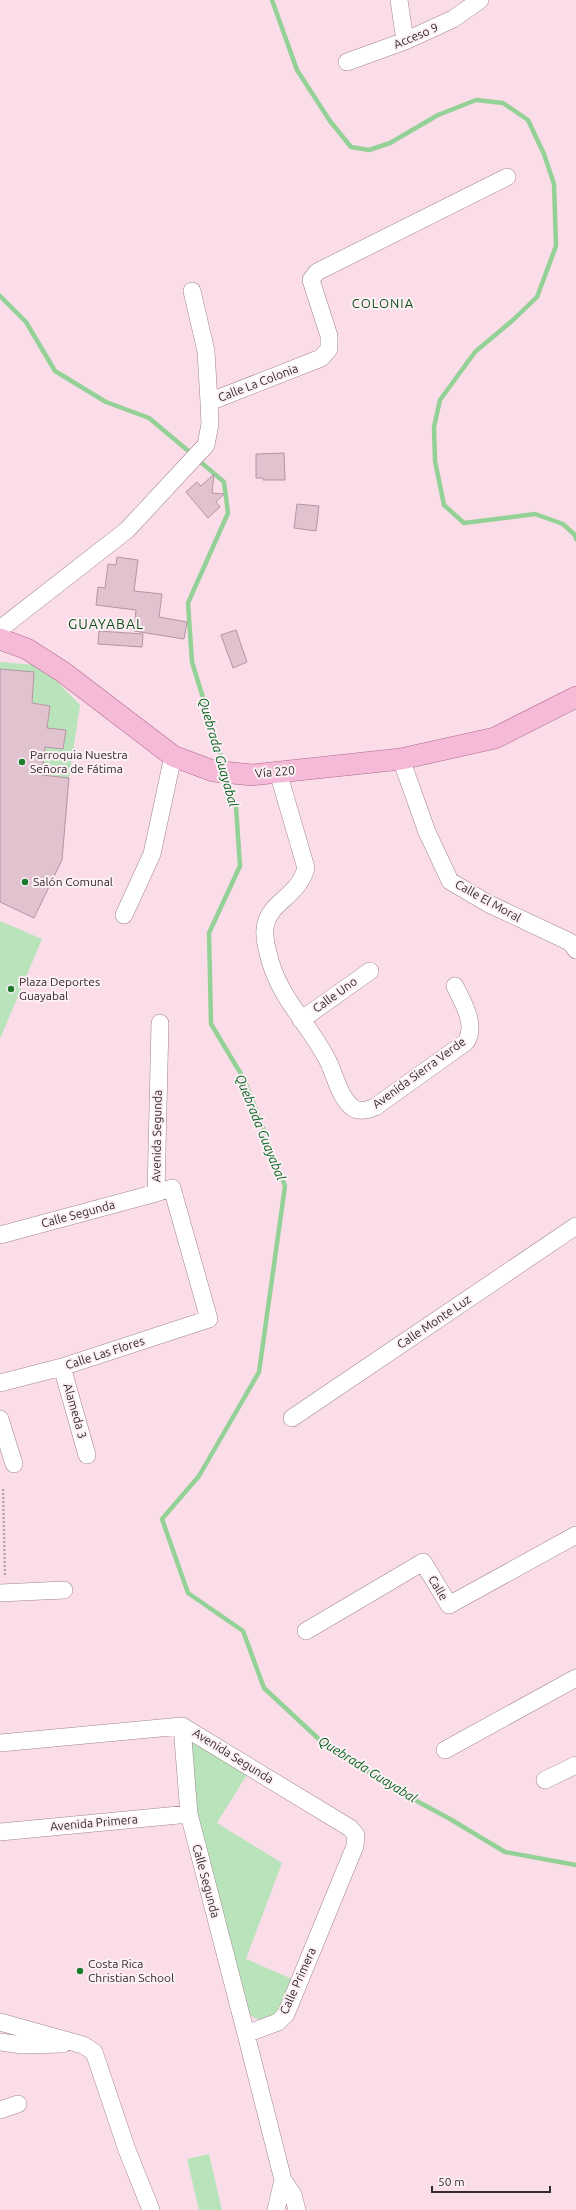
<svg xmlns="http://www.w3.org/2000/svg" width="576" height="2210" viewBox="0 0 576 2210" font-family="Ubuntu,sans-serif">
<rect width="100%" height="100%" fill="#fbdde9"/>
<path fill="#b9e4bb" d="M 0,662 L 37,665 L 44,668 L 80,705 L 69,778 L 42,775 L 45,747 L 63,749 L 66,730 L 47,728 L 50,706 L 32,703 L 34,672 L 0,669 Z
M 0,921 L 42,939 L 0,1039 Z
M 190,1739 L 248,1773 L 217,1823 L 282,1863 L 246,1959 L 292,1979 L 279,2012 C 267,2019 260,2024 248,2013 L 197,1824 Z
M 209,2154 L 222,2210 L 199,2210 L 187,2159 Z"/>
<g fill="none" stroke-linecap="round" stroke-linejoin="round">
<path stroke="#94d197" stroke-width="4.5" d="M 272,0 L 297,70 L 330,121 L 351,147 L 369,150 L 390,143 L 438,115 L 476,100 L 503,103 L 528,120 L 544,154 L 554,184 L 556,246 L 537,297 L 513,320 L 475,352 L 440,400 L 434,427 L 435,461 L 444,505 L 464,523 L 535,514 L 563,524 L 575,535 L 576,539
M 0,296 L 26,322 L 55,371 L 106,402 L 149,418 L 192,454
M 197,459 L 224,482 L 228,513 L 188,603 L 192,662 L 224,766
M 227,779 L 236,807 L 240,866 L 209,933 L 211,1024 L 244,1079 L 285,1186 L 259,1372 L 199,1476 L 162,1519 L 188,1593 L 243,1631 L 264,1688 L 323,1743 L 402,1793 L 450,1819 L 505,1852 L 576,1865"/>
</g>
<path fill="#e1c3d0" stroke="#b296a2" d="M 284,453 L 285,480 L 263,480 L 263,478 L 256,478 L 256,454 Z
M 214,474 L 212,493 L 224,494 L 216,502 L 220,507 L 208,518 L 186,492 L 197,482 L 201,486 Z
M 297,504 L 319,506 L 316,531 L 294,528 Z
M 117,557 L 138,560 L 134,591 L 162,594 L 159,617 L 187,622 L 184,639 L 134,631 L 136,610 L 96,605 L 98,587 L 105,588 L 108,564 L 116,565 Z
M 236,630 L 247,662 L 233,668 L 221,635 Z
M 99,631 L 143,634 L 142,647 L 98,644 Z
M 0,669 L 34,672 L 32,703 L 50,706 L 47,728 L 66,730 L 63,749 L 45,747 L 42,775 L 69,778 L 62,860 L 34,918 L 0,902 Z"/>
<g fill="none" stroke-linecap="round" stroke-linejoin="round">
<g stroke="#a08490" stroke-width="18">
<path id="minor" d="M 399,0 L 405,41
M 347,62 L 405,41 L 453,19 L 480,0
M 192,291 L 206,351 L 209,402
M 0,629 L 127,530 L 206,445 L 210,424 L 209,402 L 321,358 L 329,349 L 329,336 L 311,280 L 317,272 L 507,177
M 401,759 L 427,832 L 450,881 L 487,903 L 570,942 L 576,950
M 278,772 L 306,868 C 298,898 267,902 265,929 C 264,937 266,945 268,953 C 278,997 307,1021 327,1059 C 335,1074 339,1097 352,1107 C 359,1113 368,1110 375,1107 L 466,1042 C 477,1025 463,1003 455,986
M 124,915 L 152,854 L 173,756
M 301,1020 L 370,971
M 0,1235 L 156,1193
M 62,1367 L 87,1455
M 0,1383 L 62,1367 L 209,1319 L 172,1188 L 156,1193 L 160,1023
M 292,1418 L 576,1226
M 0,1419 L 14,1464
M 0,1593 L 64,1590
M 306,1631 L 423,1562 L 449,1605 L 576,1535
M 182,1726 L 189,1814 L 246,2034
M 0,1743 L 182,1726 L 350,1828 L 356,1835 L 355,1846 L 286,2014 L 278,2022 L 246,2034 L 283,2180 L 293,2195 L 297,2210
M 445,1750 L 576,1678
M 545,1780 L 576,1765
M 0,1832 L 189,1814
M 0,2022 L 83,2045 L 94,2052 L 127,2150 L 151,2210
M 0,2042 L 22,2045 L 63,2044
M 0,2110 L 18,2104
M 276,2210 L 283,2180"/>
</g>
<g stroke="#ae698a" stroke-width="22">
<path id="major" d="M 0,639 L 27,649 L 63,672 L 173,756 L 213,771 L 252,775 L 401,759 L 495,738 L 576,697"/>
</g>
<path stroke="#b7a0a9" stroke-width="2.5" stroke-dasharray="2 2" stroke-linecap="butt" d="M 3,1489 L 5,1576"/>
<use href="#minor" stroke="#fff" stroke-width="17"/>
<use href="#major" stroke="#f5bad7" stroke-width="21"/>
</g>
<g fill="#1c7c2e" stroke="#fcf0f5" stroke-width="1.5">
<circle cx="22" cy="762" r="4"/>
<circle cx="25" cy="882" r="4"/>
<circle cx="11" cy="989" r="4"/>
<circle cx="80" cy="1971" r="4"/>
</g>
<g text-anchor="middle" stroke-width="4" stroke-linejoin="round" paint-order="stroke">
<g font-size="12" fill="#34292e" stroke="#fcf0f5">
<text transform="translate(416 36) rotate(-23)" y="4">Acceso 9</text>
<text transform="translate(258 383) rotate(-21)" y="4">Calle La Colonia</text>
<text transform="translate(275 772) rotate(-5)" y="4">Vía 220</text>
<text transform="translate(488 901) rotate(29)" y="4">Calle El Moral</text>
<text transform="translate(335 995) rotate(-36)" y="4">Calle Uno</text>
<text transform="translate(419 1073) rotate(-36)" y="4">Avenida Sierra Verde</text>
<text transform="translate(157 1136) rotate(-89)" y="4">Avenida Segunda</text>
<text transform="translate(78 1214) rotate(-15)" y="4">Calle Segunda</text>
<text transform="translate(434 1322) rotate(-34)" y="4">Calle Monte Luz</text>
<text transform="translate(105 1353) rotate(-18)" y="4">Calle Las Flores</text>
<text transform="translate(75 1411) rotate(74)" y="4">Alameda 3</text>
<text transform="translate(438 1588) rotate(59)" y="4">Calle</text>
<text transform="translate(233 1756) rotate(32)" y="4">Avenida Segunda</text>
<text transform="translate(94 1823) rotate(-5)" y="4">Avenida Primera</text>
<text transform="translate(206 1881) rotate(75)" y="4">Calle Segunda</text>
<text transform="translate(298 1981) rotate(-66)" y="4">Calle Primera</text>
</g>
<g font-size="12" fill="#34292e" stroke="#fcf0f5" text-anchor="start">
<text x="30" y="759">Parroquia Nuestra<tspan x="30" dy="14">Señora de Fátima</tspan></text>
<text x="33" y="886">Salón Comunal</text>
<text x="19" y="986">Plaza Deportes<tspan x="19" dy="14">Guayabal</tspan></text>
<text x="88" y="1968">Costa Rica<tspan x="88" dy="14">Christian School</tspan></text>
</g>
<g font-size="13" letter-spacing="1" fill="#16501f" stroke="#fcf0f5">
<text x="383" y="308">COLONIA</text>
</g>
<g font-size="13" font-style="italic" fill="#05641d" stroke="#fcf0f5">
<text transform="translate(219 752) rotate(74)" y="5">Quebrada Guayabal</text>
<text transform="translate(261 1127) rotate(68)" y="5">Quebrada Guayabal</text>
<text transform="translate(368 1769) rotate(32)" y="5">Quebrada Guayabal</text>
</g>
<g font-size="14" letter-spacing="1" fill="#16501f" stroke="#fcf0f5">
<text x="106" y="629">GUAYABAL</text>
</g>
</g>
<path d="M432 2186v6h118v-6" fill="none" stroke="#34292e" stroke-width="2"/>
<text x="438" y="2186" font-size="12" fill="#34292e" stroke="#fcf0f5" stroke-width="3" paint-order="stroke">50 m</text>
</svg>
